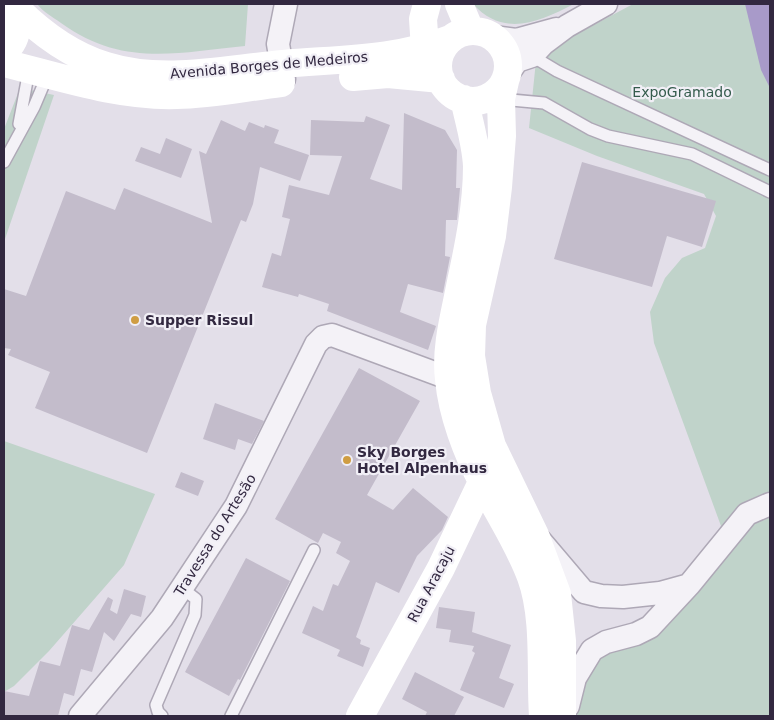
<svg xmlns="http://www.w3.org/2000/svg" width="774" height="720" viewBox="0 0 774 720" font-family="'DejaVu Sans',sans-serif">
<rect width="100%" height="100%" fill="#e3dfe9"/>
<path fill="#c0d3ca" d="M 37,4 L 248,4 L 245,46 C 175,53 122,67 61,23 C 53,17 43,12 37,4 Z
M 473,4 L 574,4 C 539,22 504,38 473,4 Z
M 633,4 L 770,4 L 770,716 L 565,716 L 583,662 L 637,634 L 689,585 L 721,526 L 654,343 L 650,312 L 665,278 L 682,258 L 705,248 L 716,216 L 704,194 L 597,156 L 529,128 L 536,61 L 575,35 Z
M 20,88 L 54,95 L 4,242 L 4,129 Z
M 4,441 L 155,494 L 124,565 L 49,651 L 14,686 L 4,692 Z"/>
<path fill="#a89ac9" d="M 745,4 L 770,4 L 770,88 L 761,70 Z"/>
<path fill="#c3bccb" d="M 404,113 L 445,130 L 457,150 L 456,188 L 460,188 L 457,220 L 446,220 L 445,256 L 450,257 L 443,293 L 408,284 L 400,312 L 436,326 L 428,350 L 327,311 L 329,304 L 299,294 L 298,297 L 262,287 L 272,253 L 281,256 L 290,219 L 282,217 L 289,185 L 329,195 L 342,156 L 310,155 L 311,120 L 364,122 L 366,116 L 390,125 L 370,179 L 402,190 Z
M 221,120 L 245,131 L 249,122 L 264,128 L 265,125 L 279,130 L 274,143 L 309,155 L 300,181 L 260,167 L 253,204 L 246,222 L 241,220 L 147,453 L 35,408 L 50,372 L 8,355 L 11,349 L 4,348 L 4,289 L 26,296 L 66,191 L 115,210 L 124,188 L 212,223 L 199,151 L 206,154 Z
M 166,138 L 192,149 L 181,178 L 135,161 L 141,147 L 160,154 Z
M 582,162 L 716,201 L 702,247 L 667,236 L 652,287 L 554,259 Z
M 359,368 L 420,401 L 367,495 L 393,510 L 413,488 L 448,517 L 442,530 L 417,556 L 399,593 L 376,582 L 356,637 L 361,640 L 360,644 L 370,648 L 363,667 L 337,656 L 340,650 L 302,633 L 313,606 L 323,611 L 333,584 L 338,586 L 350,561 L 336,553 L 341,542 L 323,533 L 318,543 L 275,519 Z
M 215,403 L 264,421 L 252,444 L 238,439 L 235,450 L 203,439 Z
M 181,472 L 204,481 L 198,496 L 175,487 Z
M 246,558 L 290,581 L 240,680 L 238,679 L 229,696 L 185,672 Z
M 124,589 L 146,596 L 141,617 L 131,614 L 114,641 L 104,632 L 92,672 L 81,669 L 74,696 L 64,693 L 58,716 L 4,716 L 4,691 L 29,696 L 40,661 L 60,666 L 72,625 L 89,630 L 108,597 L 113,600 L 110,610 L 117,614 Z
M 439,607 L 475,612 L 472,632 L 511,645 L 499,678 L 514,684 L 504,708 L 460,690 L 475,653 L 472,651 L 474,646 L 449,642 L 451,630 L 436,628 Z
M 415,672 L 464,697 L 454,716 L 425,716 L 427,712 L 402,699 Z"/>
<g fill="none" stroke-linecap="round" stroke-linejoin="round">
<g stroke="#aea8b6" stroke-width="14">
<path id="lane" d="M 506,51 L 532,56 L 557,71 L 770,170
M 501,99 L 544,103 L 590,129 L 608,136 L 692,154 L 770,192
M 19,124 L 29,70
M 4,162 L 34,107 L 48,74
M 162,716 L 158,712 L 156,705 L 195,615 L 196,599 L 183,589
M 231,716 L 314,550"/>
</g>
<g stroke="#aea8b6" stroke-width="25">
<path id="street" d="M 493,37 L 516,40 L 556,29
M 506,77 L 517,61 L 532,56 L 543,44 L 567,26 L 606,4
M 284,79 L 278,44 L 286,4
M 539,539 L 584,592 L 601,596 L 623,597 L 660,593 L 689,585
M 568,706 L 575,678 L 592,650 L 606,642 L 636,634 L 650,627 L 689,585 L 747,514 L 770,504
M 80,716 L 162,618 L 236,506 L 316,344 L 323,337 L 332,335 L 448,378"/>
</g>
<use href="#lane" stroke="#f4f2f7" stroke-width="11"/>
<use href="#street" stroke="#f4f2f7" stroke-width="22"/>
<path stroke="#fff" stroke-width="28" d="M 12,4 C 38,31 70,55 106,66 C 163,84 225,69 283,64 C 339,59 397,60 450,39
M 427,4 L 423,19 L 425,49 L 437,62
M 459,4 L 470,30
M438 66a35 35 0 1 1 70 0a35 35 0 1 1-70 0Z
M 4,51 C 19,40 18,22 14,6
M 4,63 C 60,77 119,97 177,95 C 211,95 247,87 281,83
M 353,77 L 388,74 L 441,79
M 506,77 L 501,99 L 502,136 L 498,187 L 492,236 L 472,325 L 471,356 L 477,393 L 492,446 L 535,535 L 557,594 L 562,641 L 562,716
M 464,99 C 469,121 476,144 477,166 C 477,205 469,244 461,282 C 455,313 445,348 449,379 C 452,414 467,453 483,483 C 499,515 519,544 531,577 C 546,618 540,673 543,716
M 360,716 L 441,568 L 482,482 L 486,469"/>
</g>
<g fill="#cf9d43" stroke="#f1eff6" stroke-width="2">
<circle cx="135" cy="320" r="5"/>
<circle cx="347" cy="460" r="5"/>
</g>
<g text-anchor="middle" stroke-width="4.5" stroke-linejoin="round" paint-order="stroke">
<g font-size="14" fill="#322840" stroke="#f1eff6">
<text transform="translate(269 65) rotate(-5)" y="5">Avenida Borges de Medeiros</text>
<text transform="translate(215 535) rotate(-58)" y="5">Travessa do Artesão</text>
<text transform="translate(431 584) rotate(-62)" y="5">Rua Aracaju</text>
</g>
<g font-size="14" fill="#355c4d" stroke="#f1eff6">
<text x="682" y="97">ExpoGramado</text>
</g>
<g font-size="14" font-weight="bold" fill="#322840" stroke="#f1eff6" text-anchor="start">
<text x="145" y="325">Supper Rissul</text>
<text x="357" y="457">Sky Borges<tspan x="357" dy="16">Hotel Alpenhaus</tspan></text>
</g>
</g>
<rect width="774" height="720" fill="none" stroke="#322840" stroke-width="10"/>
</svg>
